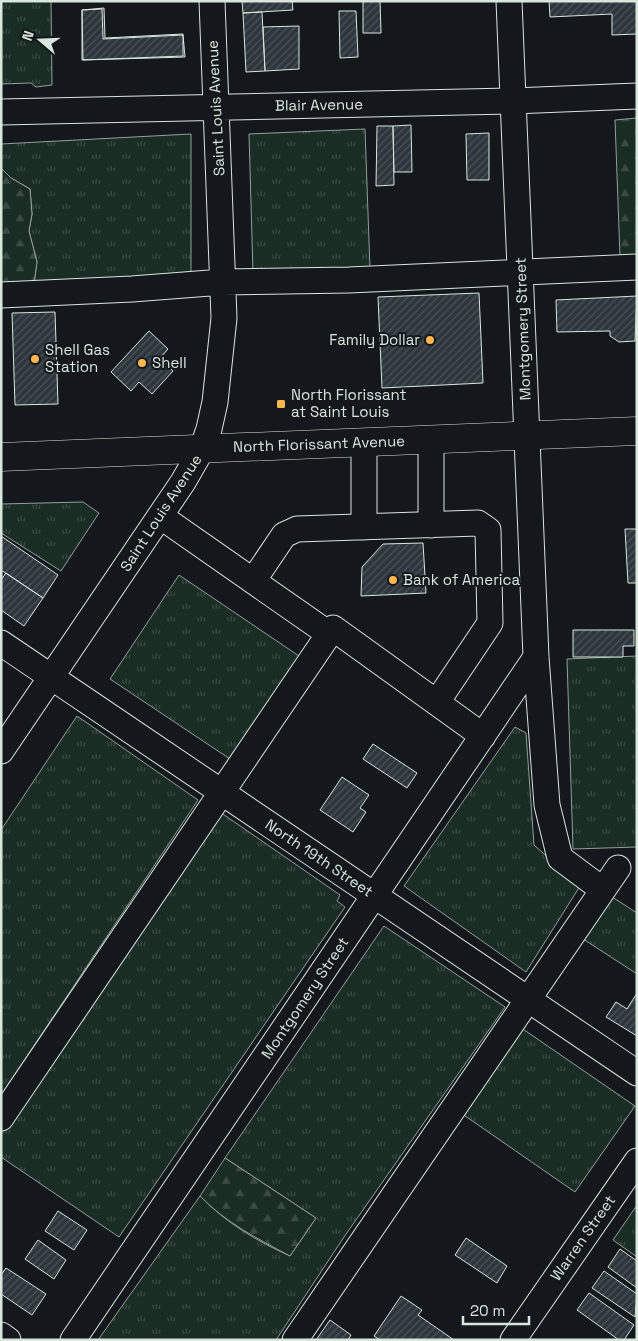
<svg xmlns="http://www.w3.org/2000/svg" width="638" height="1341" viewBox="0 0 638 1341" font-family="'Space Grotesk',sans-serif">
<defs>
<pattern id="grass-tufts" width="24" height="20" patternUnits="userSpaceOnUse" patternTransform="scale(1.25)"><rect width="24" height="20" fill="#1a2d24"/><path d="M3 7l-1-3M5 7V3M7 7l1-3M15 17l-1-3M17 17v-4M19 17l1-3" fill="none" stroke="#3b4b43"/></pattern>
<pattern id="forest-firs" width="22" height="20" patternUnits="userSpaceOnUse" patternTransform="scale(1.25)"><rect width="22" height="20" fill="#1a2d24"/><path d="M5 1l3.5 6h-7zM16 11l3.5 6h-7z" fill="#3b4b43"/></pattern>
<pattern id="building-hatch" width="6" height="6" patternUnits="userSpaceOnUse" patternTransform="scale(1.25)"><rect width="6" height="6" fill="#2c363c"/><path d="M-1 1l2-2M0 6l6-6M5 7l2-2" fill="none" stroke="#4a5358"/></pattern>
</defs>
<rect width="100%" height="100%" fill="#14181c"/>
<path fill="url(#grass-tufts)" stroke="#939e99" d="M 1,1 L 51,1 L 52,85 L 36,87 L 31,83 L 1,84 Z
M 365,129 L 370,269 L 253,273 L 249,134 Z
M 191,134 L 191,276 L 34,283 L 37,262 L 29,231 L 32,214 L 30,189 L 11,178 L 1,168 L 1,144 Z
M 83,502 L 99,513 L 61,571 L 1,533 L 1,504 Z
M 179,575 L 299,656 L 230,759 L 110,679 Z
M 637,656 L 637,847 L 573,849 L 567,659 Z
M 77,716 L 198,800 L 1,1095 L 1,830 Z
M 515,727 L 526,733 L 534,845 L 580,886 L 526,972 L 404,886 Z
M 220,812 L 340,895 L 337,901 L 345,907 L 119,1237 L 1,1157 L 1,1132 Z
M 609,895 L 637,913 L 637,974 L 580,937 Z
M 384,926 L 505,1007 L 344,1237 L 276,1340 L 98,1340 L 200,1196 C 225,1222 258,1242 290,1256 L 316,1218 L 225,1158 Z
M 517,1025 L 635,1106 L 575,1192 L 458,1111 Z
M 637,1205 L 637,1257 L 613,1240 Z"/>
<path fill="url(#forest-firs)" stroke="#939e99" d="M 637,118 L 637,257 L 620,257 L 615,120 Z
M 1,168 L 11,178 L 30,189 L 32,214 L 29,231 L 37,262 L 34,283 L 1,284 Z
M 225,1158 L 316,1218 L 290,1256 C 258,1239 226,1223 200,1196 Z"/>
<path fill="url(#building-hatch)" stroke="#d8e6dc" d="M 242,1 L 292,1 L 293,10 L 243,13 Z
M 363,1 L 380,1 L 381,33 L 363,33 Z
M 549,1 L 637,1 L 637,34 L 612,35 L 612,14 L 550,17 Z
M 104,8 L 105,38 L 183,34 L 183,56 L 82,60 L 82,10 Z
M 102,9 L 103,39 L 183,35 L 185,57 L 83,60 L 82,10 Z
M 339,11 L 356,11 L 358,57 L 340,58 Z
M 262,12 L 265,71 L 246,72 L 243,13 Z
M 299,26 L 299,69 L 265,71 L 263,27 Z
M 411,125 L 412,172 L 394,172 L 393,126 Z
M 377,126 L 393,126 L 394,185 L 376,186 Z
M 489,133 L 489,180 L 467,180 L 466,134 Z
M 479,293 L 483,383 L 382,388 L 378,297 Z
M 637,296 L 635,341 L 619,342 L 610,336 L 610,331 L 557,332 L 556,300 Z
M 55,312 L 58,404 L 15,405 L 12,313 Z
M 149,331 L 168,349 L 160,358 L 173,371 L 152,394 L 139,382 L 131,391 L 111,372 Z
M 625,529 L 637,529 L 637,583 L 628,583 Z
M 1,536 L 58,575 L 43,598 L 1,570 Z
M 423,543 L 426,593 L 361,596 L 362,567 L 383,544 Z
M 6,573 L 43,598 L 24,626 L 1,610 L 1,580 Z
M 573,630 L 634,630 L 634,646 L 623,646 L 623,657 L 573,657 Z
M 373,744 L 417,773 L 407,788 L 363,759 Z
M 342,777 L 369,795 L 360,808 L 366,812 L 353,832 L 320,810 Z
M 637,993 L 637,1036 L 606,1017 L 616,1002 L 627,1009 Z
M 58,1211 L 87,1230 L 74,1250 L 45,1231 Z
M 466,1238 L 507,1266 L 497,1283 L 455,1255 Z
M 38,1240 L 66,1260 L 54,1279 L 25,1259 Z
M 620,1249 L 637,1261 L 637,1288 L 608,1267 Z
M 6,1268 L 46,1294 L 32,1315 L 1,1294 L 1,1275 Z
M 604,1271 L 637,1294 L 635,1317 L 592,1288 Z
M 589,1293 L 634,1325 L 624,1340 L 619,1340 L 577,1310 Z
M 401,1296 L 422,1310 L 418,1315 L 454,1340 L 380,1340 L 374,1336 Z
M 330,1320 L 351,1335 L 348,1340 L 316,1340 Z"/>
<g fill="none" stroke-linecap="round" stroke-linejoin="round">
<g stroke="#d8e6dc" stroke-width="27">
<path id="minor" d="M 509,1 L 536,657 L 547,805 L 560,858 L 603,890
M 1,112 L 513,101 L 637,96
M 1,295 L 132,289 L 223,282 L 349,280 L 637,267
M 364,442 L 364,527
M 160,516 L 329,634
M 431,525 L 431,439
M 253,581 L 284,535 L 297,529 L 478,523 L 488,530 L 490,623 L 437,702
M 1,643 L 637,1073
M 1,751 L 183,482 L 202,449 L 209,429 L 215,402 L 224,318 L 212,1
M 1,1118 L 333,628 L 483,736
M 1,1335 L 8,1340
M 73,1340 L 536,657
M 295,1340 L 618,868
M 513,1340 L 637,1161"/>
</g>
<g stroke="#d8e6dc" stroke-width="29">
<path id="major" d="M 1,457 L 637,431"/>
</g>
<use href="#minor" stroke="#14181c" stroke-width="25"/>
<use href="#major" stroke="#14181c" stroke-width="28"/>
</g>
<g fill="#ffb74d" stroke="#14181c" stroke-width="2">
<circle cx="430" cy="340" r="5"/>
<circle cx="35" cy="359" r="5"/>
<circle cx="142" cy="363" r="5"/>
<rect x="276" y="399" width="10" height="10" rx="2.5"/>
<circle cx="393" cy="580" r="5"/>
</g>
<g text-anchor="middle" stroke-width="4" stroke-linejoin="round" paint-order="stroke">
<g font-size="15" fill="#d8e6dc" stroke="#14181c">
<text transform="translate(319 105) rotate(-1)" y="5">Blair Avenue</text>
<text transform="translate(216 108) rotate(-93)" y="5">Saint Louis Avenue</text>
<text transform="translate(523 329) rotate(-92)" y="5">Montgomery Street</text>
<text transform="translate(319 444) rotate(-2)" y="5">North Florissant Avenue</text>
<text transform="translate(161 513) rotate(-57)" y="5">Saint Louis Avenue</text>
<text transform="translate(319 858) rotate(34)" y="5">North 19th Street</text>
<text transform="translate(305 998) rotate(-56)" y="5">Montgomery Street</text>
<text transform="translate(583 1238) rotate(-55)" y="5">Warren Street</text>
</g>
<g font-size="15" fill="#d8e6dc" stroke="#14181c" text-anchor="start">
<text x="420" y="345" text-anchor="end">Family Dollar</text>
<text x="45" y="355">Shell Gas<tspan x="45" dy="17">Station</tspan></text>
<text x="152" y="368">Shell</text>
<text x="291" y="400">North Florissant<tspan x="291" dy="17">at Saint Louis</tspan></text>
<text x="403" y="585">Bank of America</text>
</g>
</g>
<rect width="638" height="1341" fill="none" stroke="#d8e6dc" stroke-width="5"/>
<g transform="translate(40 40) rotate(289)" stroke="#14181c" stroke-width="4" paint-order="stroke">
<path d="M0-4L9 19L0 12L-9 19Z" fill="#d8e6dc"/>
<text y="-8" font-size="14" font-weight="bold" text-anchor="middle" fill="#d8e6dc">N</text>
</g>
<path d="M463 1316v8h66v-8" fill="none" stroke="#d8e6dc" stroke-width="2.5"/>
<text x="470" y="1316" font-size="15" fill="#d8e6dc" stroke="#14181c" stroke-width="4" paint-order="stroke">20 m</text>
</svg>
